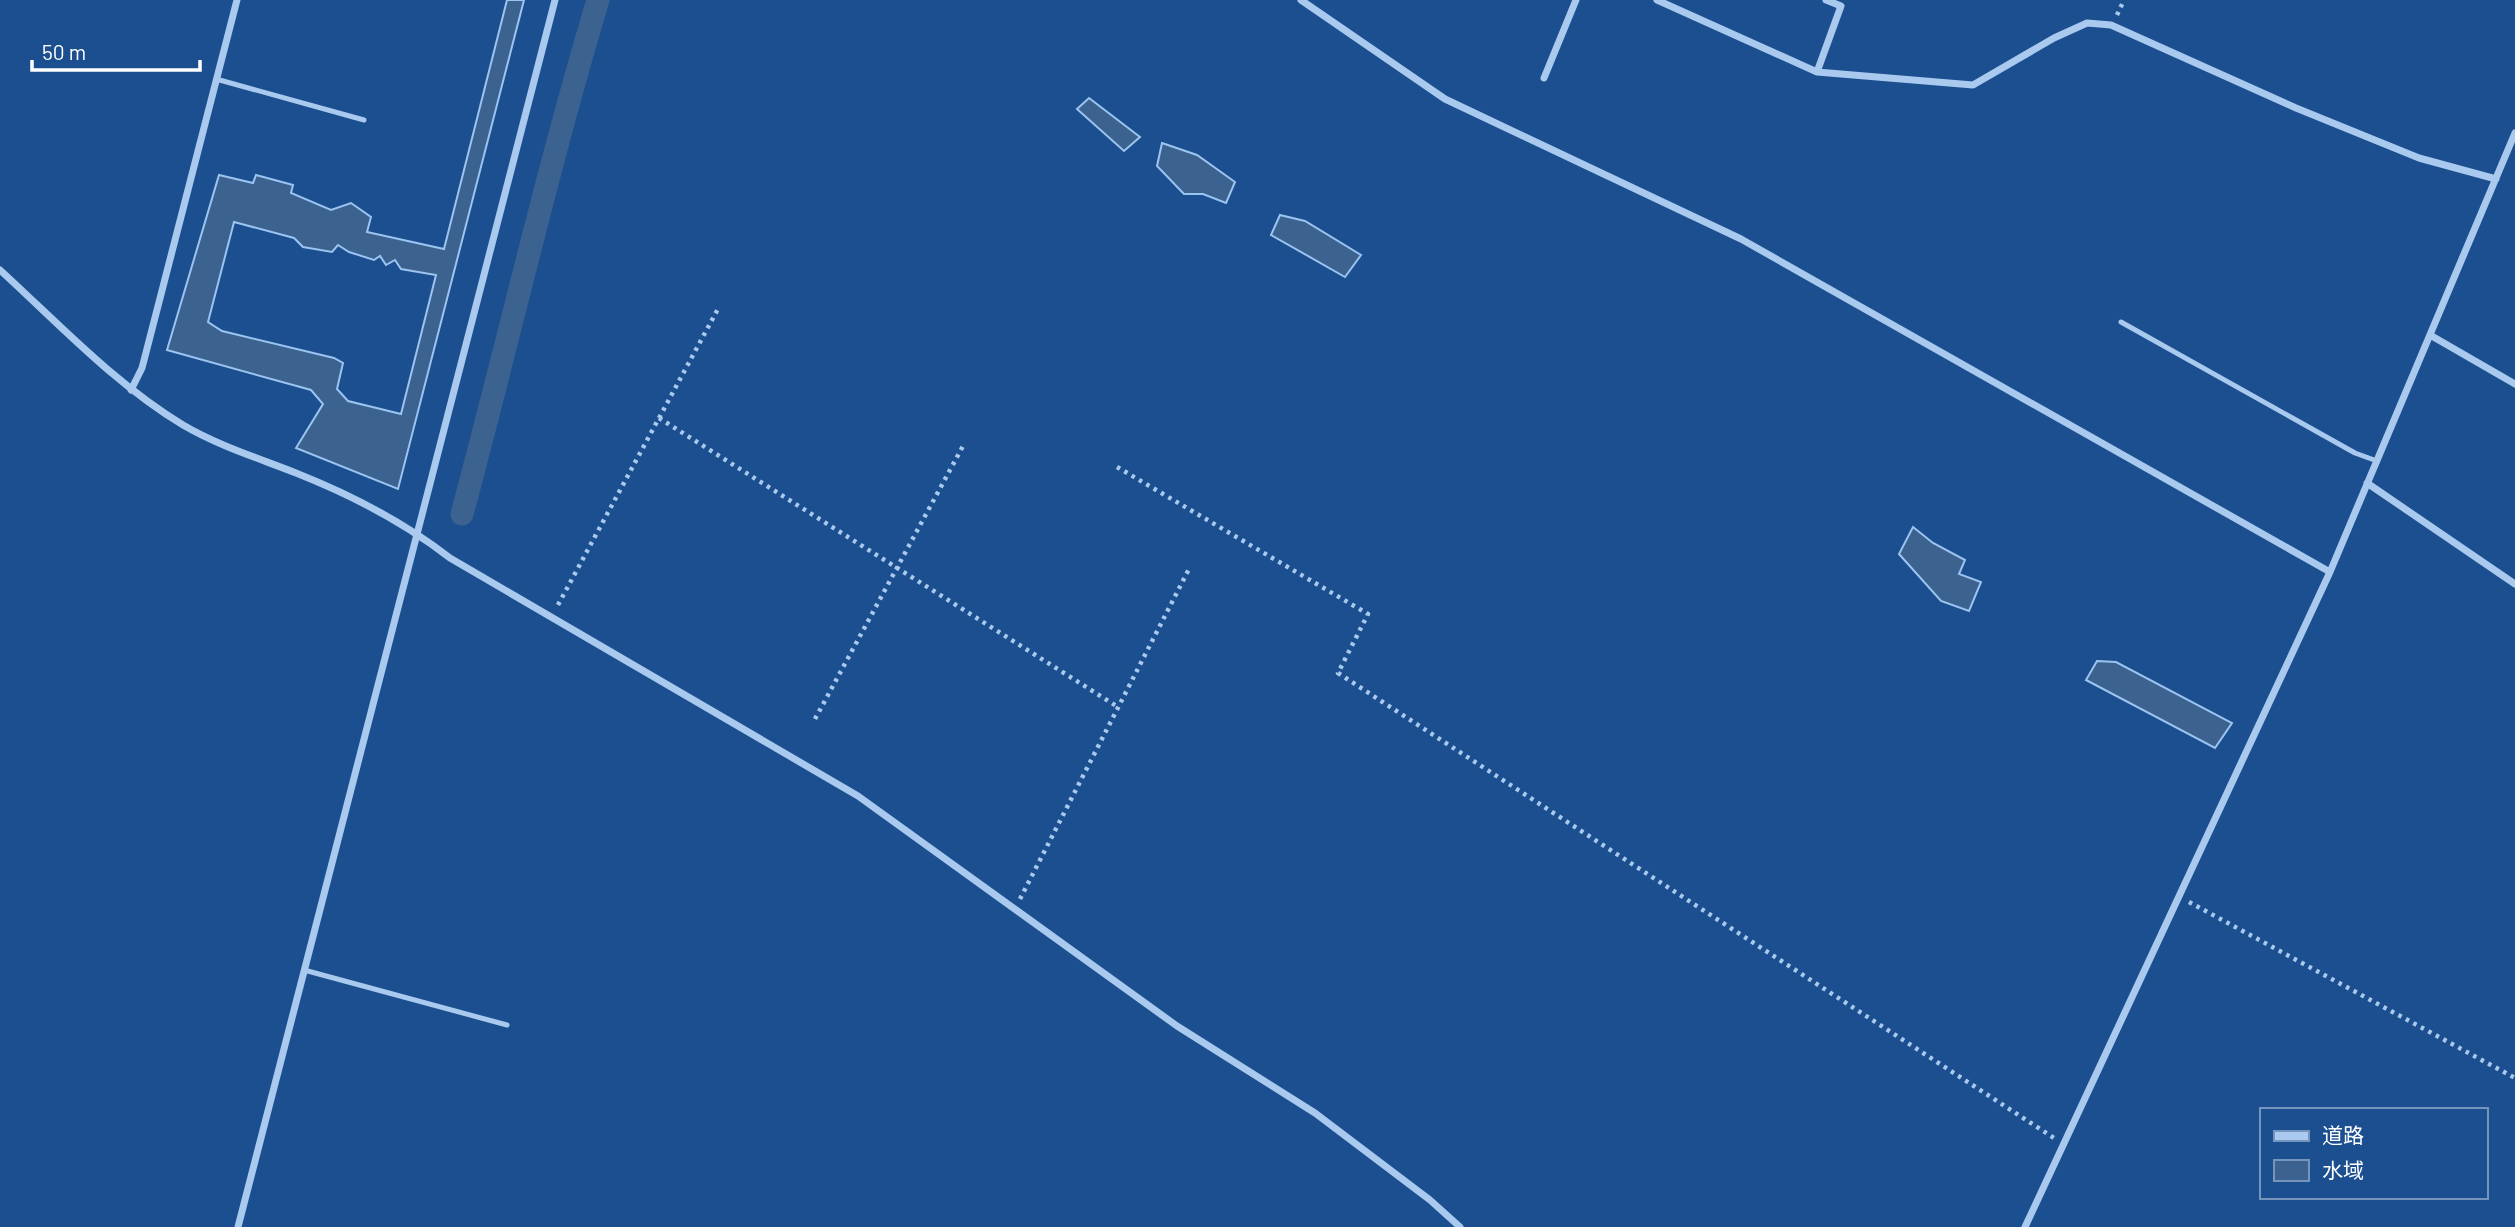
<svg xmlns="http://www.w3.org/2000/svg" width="2515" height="1227" viewBox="0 0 2515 1227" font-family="Barlow,'Noto Sans SC',sans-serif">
<rect width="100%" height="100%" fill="#1b4f8f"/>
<path fill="#3c6290" stroke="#9cc4f0" stroke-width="2" fill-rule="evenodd" d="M 507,0 L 524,0 L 398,489 L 296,448 L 323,404 L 311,390 L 167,350 L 219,175 L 253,183 L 256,175 L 293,185 L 291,193 L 331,210 L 351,203 L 371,217 L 367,232 L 444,249 ZM 234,222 L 294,238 L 303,247 L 332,252 L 338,245 L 349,252 L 374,260 L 380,256 L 386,265 L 395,260 L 401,269 L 436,275 L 401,414 L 348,401 L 337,389 L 343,363 L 334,358 L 222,331 L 208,322 Z
M 1089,98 L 1140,137 L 1124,151 L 1077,109 Z
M 1162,143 L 1197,155 L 1235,182 L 1226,203 L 1203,194 L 1184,194 L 1157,166 Z
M 1280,215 L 1305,221 L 1361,255 L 1345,277 L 1271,235 Z
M 1913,527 L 1933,543 L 1965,560 L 1959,574 L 1981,582 L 1969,611 L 1941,601 L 1899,554 Z
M 2097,661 L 2116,662 L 2232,723 L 2215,748 L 2086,680 Z"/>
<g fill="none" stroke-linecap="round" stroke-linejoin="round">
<path stroke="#3c6290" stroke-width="23" d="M 462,514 C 508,343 547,170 598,0"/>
<path stroke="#a9c9ee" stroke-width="4.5" stroke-dasharray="3.5 5" stroke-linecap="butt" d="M 2117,15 L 2124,0
M 659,418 L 1118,707
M 1117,467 L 1368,614 L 1338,673 L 2054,1138
M 558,605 L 719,307
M 815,719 L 963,446
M 1020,899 L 1190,567
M 2189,902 L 2515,1078"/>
<path stroke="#a9c9ee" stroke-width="5" d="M 216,79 L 364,120
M 2121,322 L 2355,453 L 2377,461
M 304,970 L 507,1025"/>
<path stroke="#a9c9ee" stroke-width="7" d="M 1301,0 L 1445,99 L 1741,239 L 2330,572
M 1657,0 L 1817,72 L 1973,85 L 2054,38 L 2087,23 L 2111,25 L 2296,108 L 2419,158 L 2496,179
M 1817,72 L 1841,6 L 1826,0
M 1544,78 L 1576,0
M 0,270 C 59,324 115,384 183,425 C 219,446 258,458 296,473 C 349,494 405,523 450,558 L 858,796 L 1177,1026 L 1315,1113 L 1430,1200 L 1460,1227
M 2430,335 L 2515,384
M 131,390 L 142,368 L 237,0
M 2367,483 L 2515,584
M 238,1227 L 555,0
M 2025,1227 L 2330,572 L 2515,133"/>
</g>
<rect x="2260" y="1108" width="228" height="91" fill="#1b4f8f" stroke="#7695bc" stroke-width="2"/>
<rect x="2274" y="1131" width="35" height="10" fill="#a9c9ee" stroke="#7695bc" stroke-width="2"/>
<text x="2322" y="1143" font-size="21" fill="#ffffff">道路</text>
<rect x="2274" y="1160" width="35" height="21" fill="#3c6290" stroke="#7695bc" stroke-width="2"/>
<text x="2322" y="1178" font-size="21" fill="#ffffff">水域</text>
<path d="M32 60v10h168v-10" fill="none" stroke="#ffffff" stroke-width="3.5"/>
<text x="42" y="60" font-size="21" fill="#ffffff" stroke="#1b4f8f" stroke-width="5" paint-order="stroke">50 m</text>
</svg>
